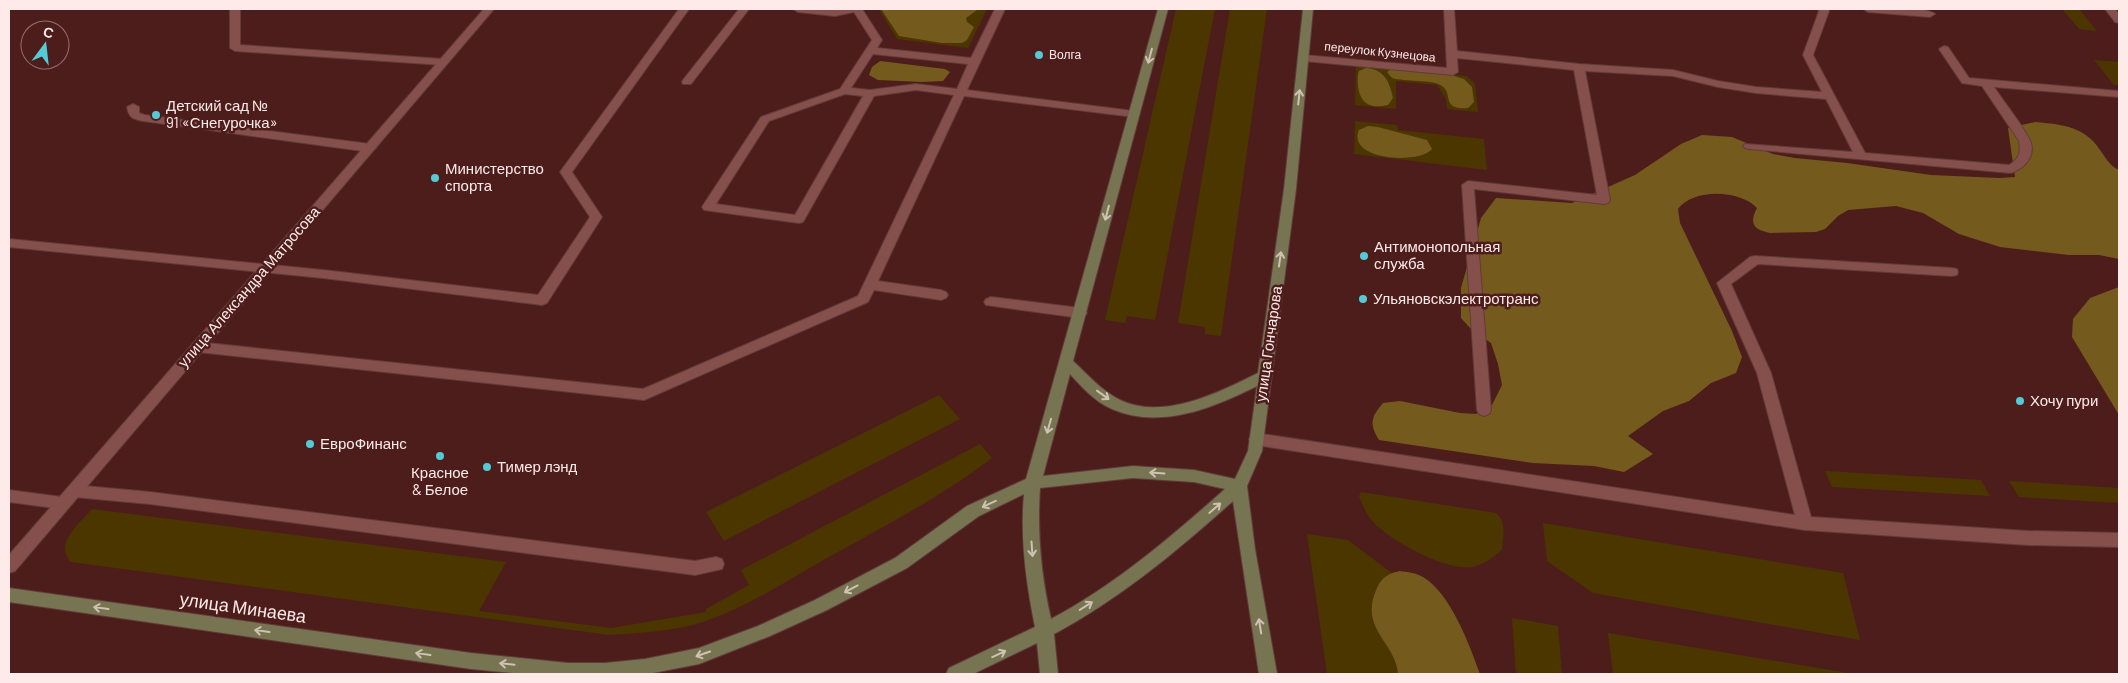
<svg xmlns="http://www.w3.org/2000/svg" width="2128" height="683" viewBox="0 0 2128 683" font-family="Barlow,sans-serif">
<rect width="100%" height="100%" fill="#4d1d1c"/>
<path fill="#4b3600" d="M 879,9 L 987,9 L 968,48 L 897,39 Z
M 1176,9 L 1215,9 L 1155,320 L 1127,316 L 1125,323 L 1105,320 Z
M 1230,9 L 1267,9 L 1221,336 L 1205,334 L 1205,327 L 1178,323 Z
M 2062,9 L 2079,9 L 2097,31 L 2079,29 Z
M 2094,60 L 2119,62 L 2119,85 L 2114,85 Z
M 1356,65 L 1467,76 L 1475,84 L 1478,112 L 1447,109 L 1446,99 L 1437,85 L 1396,81 L 1396,109 L 1355,105 Z
M 1355,121 L 1397,125 L 1398,130 L 1484,139 L 1487,170 L 1354,154 Z
M 939,395 L 960,419 L 724,541 L 706,512 Z
M 980,444 L 992,458 C 941,497 883,527 827,558 C 788,580 749,606 706,621 C 676,631 641,633 609,635 L 71,562 C 53,544 80,523 92,509 L 506,562 L 479,611 L 611,628 L 706,612 L 706,609 L 749,585 L 741,570 Z
M 1825,471 L 1981,480 L 1990,496 L 1832,487 Z
M 2009,481 L 2119,488 L 2119,503 L 2019,497 Z
M 1361,492 L 1496,513 C 1507,521 1503,538 1502,550 C 1494,557 1483,565 1472,567 C 1446,571 1396,543 1377,526 C 1368,518 1363,507 1359,496 Z
M 1543,523 L 1843,573 L 1860,640 L 1593,593 L 1547,561 Z
M 1307,534 L 1348,540 L 1450,617 L 1464,674 L 1327,674 Z
M 1512,618 L 1558,626 L 1562,674 L 1516,674 Z
M 1608,633 L 1854,674 L 1613,674 Z"/>
<path fill="#755a1d" d="M 881,9 L 977,9 L 977,10 L 966,18 L 967,22 L 974,27 L 967,40 L 962,43 L 942,43 L 899,36 Z
M 880,61 L 945,69 L 950,72 L 943,81 L 922,82 L 878,80 L 869,75 L 872,67 Z
M 1366,68 C 1384,69 1390,82 1393,98 L 1388,105 C 1364,111 1356,96 1358,74 L 1359,71 Z
M 1391,69 L 1451,75 L 1464,79 L 1472,87 L 1474,102 L 1468,108 C 1440,110 1454,94 1442,86 C 1432,79 1405,82 1392,78 L 1387,72 Z
M 2035,122 C 2056,124 2077,125 2093,141 C 2102,150 2107,165 2119,170 L 2119,259 L 2099,255 L 2069,255 L 2000,247 L 1959,234 L 1923,213 L 1896,206 L 1848,210 L 1838,216 L 1825,229 L 1816,232 L 1770,233 C 1753,230 1749,223 1757,208 C 1740,190 1694,188 1678,209 L 1680,223 L 1732,331 L 1742,357 L 1736,373 L 1711,383 L 1689,401 L 1663,411 L 1628,436 L 1653,454 L 1624,472 L 1594,466 L 1533,463 L 1379,440 C 1369,424 1371,417 1383,403 L 1400,401 L 1460,413 L 1476,414 L 1492,405 L 1502,385 L 1498,364 L 1491,343 L 1471,329 L 1461,318 L 1461,288 L 1481,218 L 1496,198 L 1572,203 L 1635,175 L 1681,144 L 1702,135 L 1732,137 L 1773,154 L 1795,158 L 1847,163 L 1931,175 L 1999,178 L 2015,177 L 2008,128 Z
M 1368,126 L 1378,127 L 1427,140 L 1432,149 C 1419,165 1346,160 1359,130 Z
M 2119,287 L 2119,415 L 2072,337 L 2073,319 L 2090,298 Z
M 1400,571 C 1408,572 1416,573 1423,577 C 1451,594 1469,644 1480,674 L 1398,674 C 1396,642 1358,629 1377,588 C 1381,578 1389,573 1400,571 Z"/>
<g fill="none" stroke-linecap="round" stroke-linejoin="round">
<g stroke="#623b3b" stroke-width="2">
<path id="service" d="M 230,9 L 240,9 L 240,45 L 443,59 L 448,62 L 443,65 L 235,51 L 230,48 Z
M 679,9 L 689,9 L 572,172 L 602,217 L 547,303 L 542,305 L 323,278 L 9,247 L 9,239 L 323,270 L 538,295 L 590,217 L 560,172 Z
M 739,9 L 749,9 L 691,84 L 683,84 L 682,82 L 683,80 Z
M 793,9 L 862,9 L 882,40 L 877,48 L 971,58 L 995,9 L 1005,9 L 967,90 L 1134,111 L 1140,114 L 1134,117 L 964,96 L 878,281 L 941,290 L 946,292 L 948,295 L 946,298 L 941,300 L 874,290 L 868,302 L 644,400 L 198,352 L 193,351 L 191,347 L 193,343 L 198,342 L 643,389 L 858,296 L 954,95 L 916,90 L 874,96 L 803,222 L 799,223 L 704,210 L 702,207 L 761,117 L 840,89 L 872,40 L 854,12 L 835,16 L 798,12 ZM 873,54 L 968,64 L 957,89 L 916,84 L 870,90 L 851,88 ZM 845,94 L 863,96 L 795,215 L 716,204 L 769,121 Z
M 1444,9 L 1454,9 L 1457,51 L 1579,64 L 1673,70 L 1718,81 L 1756,87 L 1822,92 L 1803,55 L 1819,11 L 1818,9 L 1828,9 L 1829,11 L 1813,55 L 1865,153 L 2009,165 C 2019,159 2021,153 2019,141 L 1982,86 L 1962,83 L 1939,49 L 1944,46 L 1948,47 L 1969,78 L 2119,91 L 2119,97 L 1994,87 C 2001,98 2028,132 2031,143 C 2035,157 2024,169 2011,173 L 1749,149 L 1745,148 L 1743,146 L 1745,144 L 1853,152 L 1826,99 L 1756,93 L 1718,87 L 1673,76 L 1585,71 L 1610,200 L 1608,203 L 1604,204 L 1474,189 L 1491,410 L 1489,414 L 1484,416 L 1479,414 L 1477,410 L 1462,185 L 1468,181 L 1597,195 L 1574,70 L 1457,58 L 1458,72 L 1453,75 L 1304,61 L 1299,58 L 1304,55 L 1447,68 Z
M 1863,9 C 1877,8 1925,6 1935,14 L 1930,17 L 1868,12 Z
M 2105,9 L 2115,9 L 2119,14 L 2119,23 L 2115,22 Z
M 133,104 L 139,107 L 139,113 L 145,115 L 370,144 L 376,148 L 370,152 L 143,121 C 133,119 129,118 127,107 Z
M 1755,256 L 1952,268 L 1957,269 L 1958,272 L 1957,275 L 1952,276 L 1758,264 L 1731,284 L 1771,373 L 1811,517 L 2028,531 L 2119,533 L 2119,547 L 2028,545 L 1805,530 L 1256,445 L 1251,443 L 1249,439 L 1251,435 L 1256,433 L 1795,515 L 1757,373 L 1717,283 L 1750,257 Z
M 991,297 L 1080,308 L 1085,310 L 1087,313 L 1085,316 L 1080,318 L 986,305 L 984,302 L 986,299 Z
M 74,485 L 150,492 L 695,561 L 716,557 L 722,559 L 724,564 L 722,569 L 695,575 L 150,504 L 74,497 L 69,495 L 66,491 L 69,487 Z
M 9,490 L 62,497 L 68,499 L 70,503 L 68,507 L 62,509 L 9,502 Z"/>
</g>
<g stroke="#623b3b" stroke-width="2">
<path id="minor" d="M 484,9 L 494,9 L 15,571 L 9,573 L 9,555 Z"/>
</g>
<g stroke="#623b3b" stroke-width="2">
<path id="secondary" d="M 1158,9 L 1168,9 L 1073,361 C 1088,375 1102,391 1120,400 C 1163,421 1220,392 1258,373 L 1284,189 L 1303,9 L 1313,9 L 1296,189 L 1262,451 L 1247,486 L 1255,549 L 1277,674 L 1259,674 L 1233,501 C 1177,551 1121,598 1054,634 L 1058,674 L 1040,674 L 1037,643 L 973,674 L 946,674 L 949,668 L 1035,627 C 1026,583 1020,539 1024,494 L 979,516 L 907,568 L 827,610 L 770,636 L 699,664 L 648,674 L 523,674 L 471,669 L 9,602 L 9,588 L 471,653 L 568,663 L 605,663 L 645,659 L 699,648 L 758,626 L 815,600 L 895,558 L 967,506 L 1026,479 ZM 1070,374 C 1082,387 1095,402 1112,409 C 1160,430 1213,408 1257,386 L 1248,451 L 1235,479 L 1194,470 L 1133,466 L 1043,476 ZM 1133,478 L 1194,482 L 1225,489 C 1171,537 1115,585 1051,619 C 1041,575 1037,533 1040,488 Z"/>
</g>
<use href="#service" fill="#85504c" fill-rule="evenodd"/>
<use href="#minor" fill="#85504c" fill-rule="evenodd"/>
<use href="#secondary" fill="#777451" fill-rule="evenodd"/>
</g>
<defs><path id="oneway-shaft" d="M-6 0H5M1.5-3L5.5 0L1.5 3" fill="none" stroke-width="1.6" stroke-linecap="round" stroke-linejoin="round" transform="scale(1.25)"/></defs>
<g stroke="#cfc1b3">
<use href="#oneway-shaft" transform="translate(1150 56) rotate(105)"/>
<use href="#oneway-shaft" transform="translate(1299 97) rotate(-84)"/>
<use href="#oneway-shaft" transform="translate(1107 213) rotate(105)"/>
<use href="#oneway-shaft" transform="translate(1280 259) rotate(-82)"/>
<use href="#oneway-shaft" transform="translate(1103 395) rotate(36)"/>
<use href="#oneway-shaft" transform="translate(1049 426) rotate(106)"/>
<use href="#oneway-shaft" transform="translate(1157 473) rotate(-176)"/>
<use href="#oneway-shaft" transform="translate(989 504) rotate(155)"/>
<use href="#oneway-shaft" transform="translate(1215 508) rotate(-41)"/>
<use href="#oneway-shaft" transform="translate(1032 549) rotate(86)"/>
<use href="#oneway-shaft" transform="translate(851 589) rotate(152)"/>
<use href="#oneway-shaft" transform="translate(1086 606) rotate(-32)"/>
<use href="#oneway-shaft" transform="translate(101 608) rotate(-172)"/>
<use href="#oneway-shaft" transform="translate(1260 626) rotate(-99)"/>
<use href="#oneway-shaft" transform="translate(262 631) rotate(-172)"/>
<use href="#oneway-shaft" transform="translate(423 654) rotate(-172)"/>
<use href="#oneway-shaft" transform="translate(703 654) rotate(161)"/>
<use href="#oneway-shaft" transform="translate(999 654) rotate(-25)"/>
<use href="#oneway-shaft" transform="translate(507 664) rotate(-174)"/>
</g>
<g fill="#52cbd7" stroke="#4d1d1c" stroke-width="2">
<circle cx="1039" cy="55" r="5"/>
<circle cx="156" cy="115" r="5"/>
<circle cx="435" cy="178" r="5"/>
<circle cx="1364" cy="256" r="5"/>
<circle cx="1363" cy="299" r="5"/>
<circle cx="2020" cy="401" r="5"/>
<circle cx="310" cy="444" r="5"/>
<circle cx="440" cy="456" r="5"/>
<circle cx="487" cy="467" r="5"/>
</g>
<g text-anchor="middle" stroke-width="5" stroke-linejoin="round" paint-order="stroke">
<g font-size="12" fill="#feeae8" stroke="#4d1d1c">
<text transform="translate(1380 52) rotate(6)" y="4">переулок Кузнецова</text>
</g>
<g font-size="12" fill="#feeae8" stroke="#4d1d1c" text-anchor="start">
<text x="1049" y="59">Волга</text>
</g>
<g font-size="15" fill="#feeae8" stroke="#4d1d1c" text-anchor="start">
<text x="166" y="111">Детский сад №<tspan x="166" dy="17">91 «Снегурочка»</tspan></text>
<text x="445" y="174">Министерство<tspan x="445" dy="17">спорта</tspan></text>
<text x="1374" y="252">Антимонопольная<tspan x="1374" dy="17">служба</tspan></text>
<text x="1373" y="304">Ульяновскэлектротранс</text>
<text x="2030" y="406">Хочу пури</text>
<text x="320" y="449">ЕвроФинанс</text>
<text x="497" y="472">Тимер лэнд</text>
<text x="440" y="478" text-anchor="middle">Красное<tspan x="440" dy="17">&amp; Белое</tspan></text>
</g>
<g font-size="15" fill="#feeae8" stroke="#4d1d1c">
<text transform="translate(249 287) rotate(-49)" y="5">улица Александра Матросова</text>
<text transform="translate(1269 344) rotate(-82)" y="5">улица Гончарова</text>
</g>
<g font-size="18" fill="#feeae8" stroke="#4d1d1c">
<text transform="translate(243 608) rotate(8)" y="6">улица Минаева</text>
</g>
</g>
<rect width="2128" height="683" fill="none" stroke="#feeae8" stroke-width="20"/>
<g transform="translate(45 45) rotate(15)"><circle r="24" fill="#4d1d1c" stroke="#946f6e"/>
<path d="M0-4L9 19L0 12L-9 19Z" fill="#52cbd7"/>
<text y="-8" font-size="14" font-weight="bold" text-anchor="middle" fill="#feeae8">С</text>
</g>
</svg>
